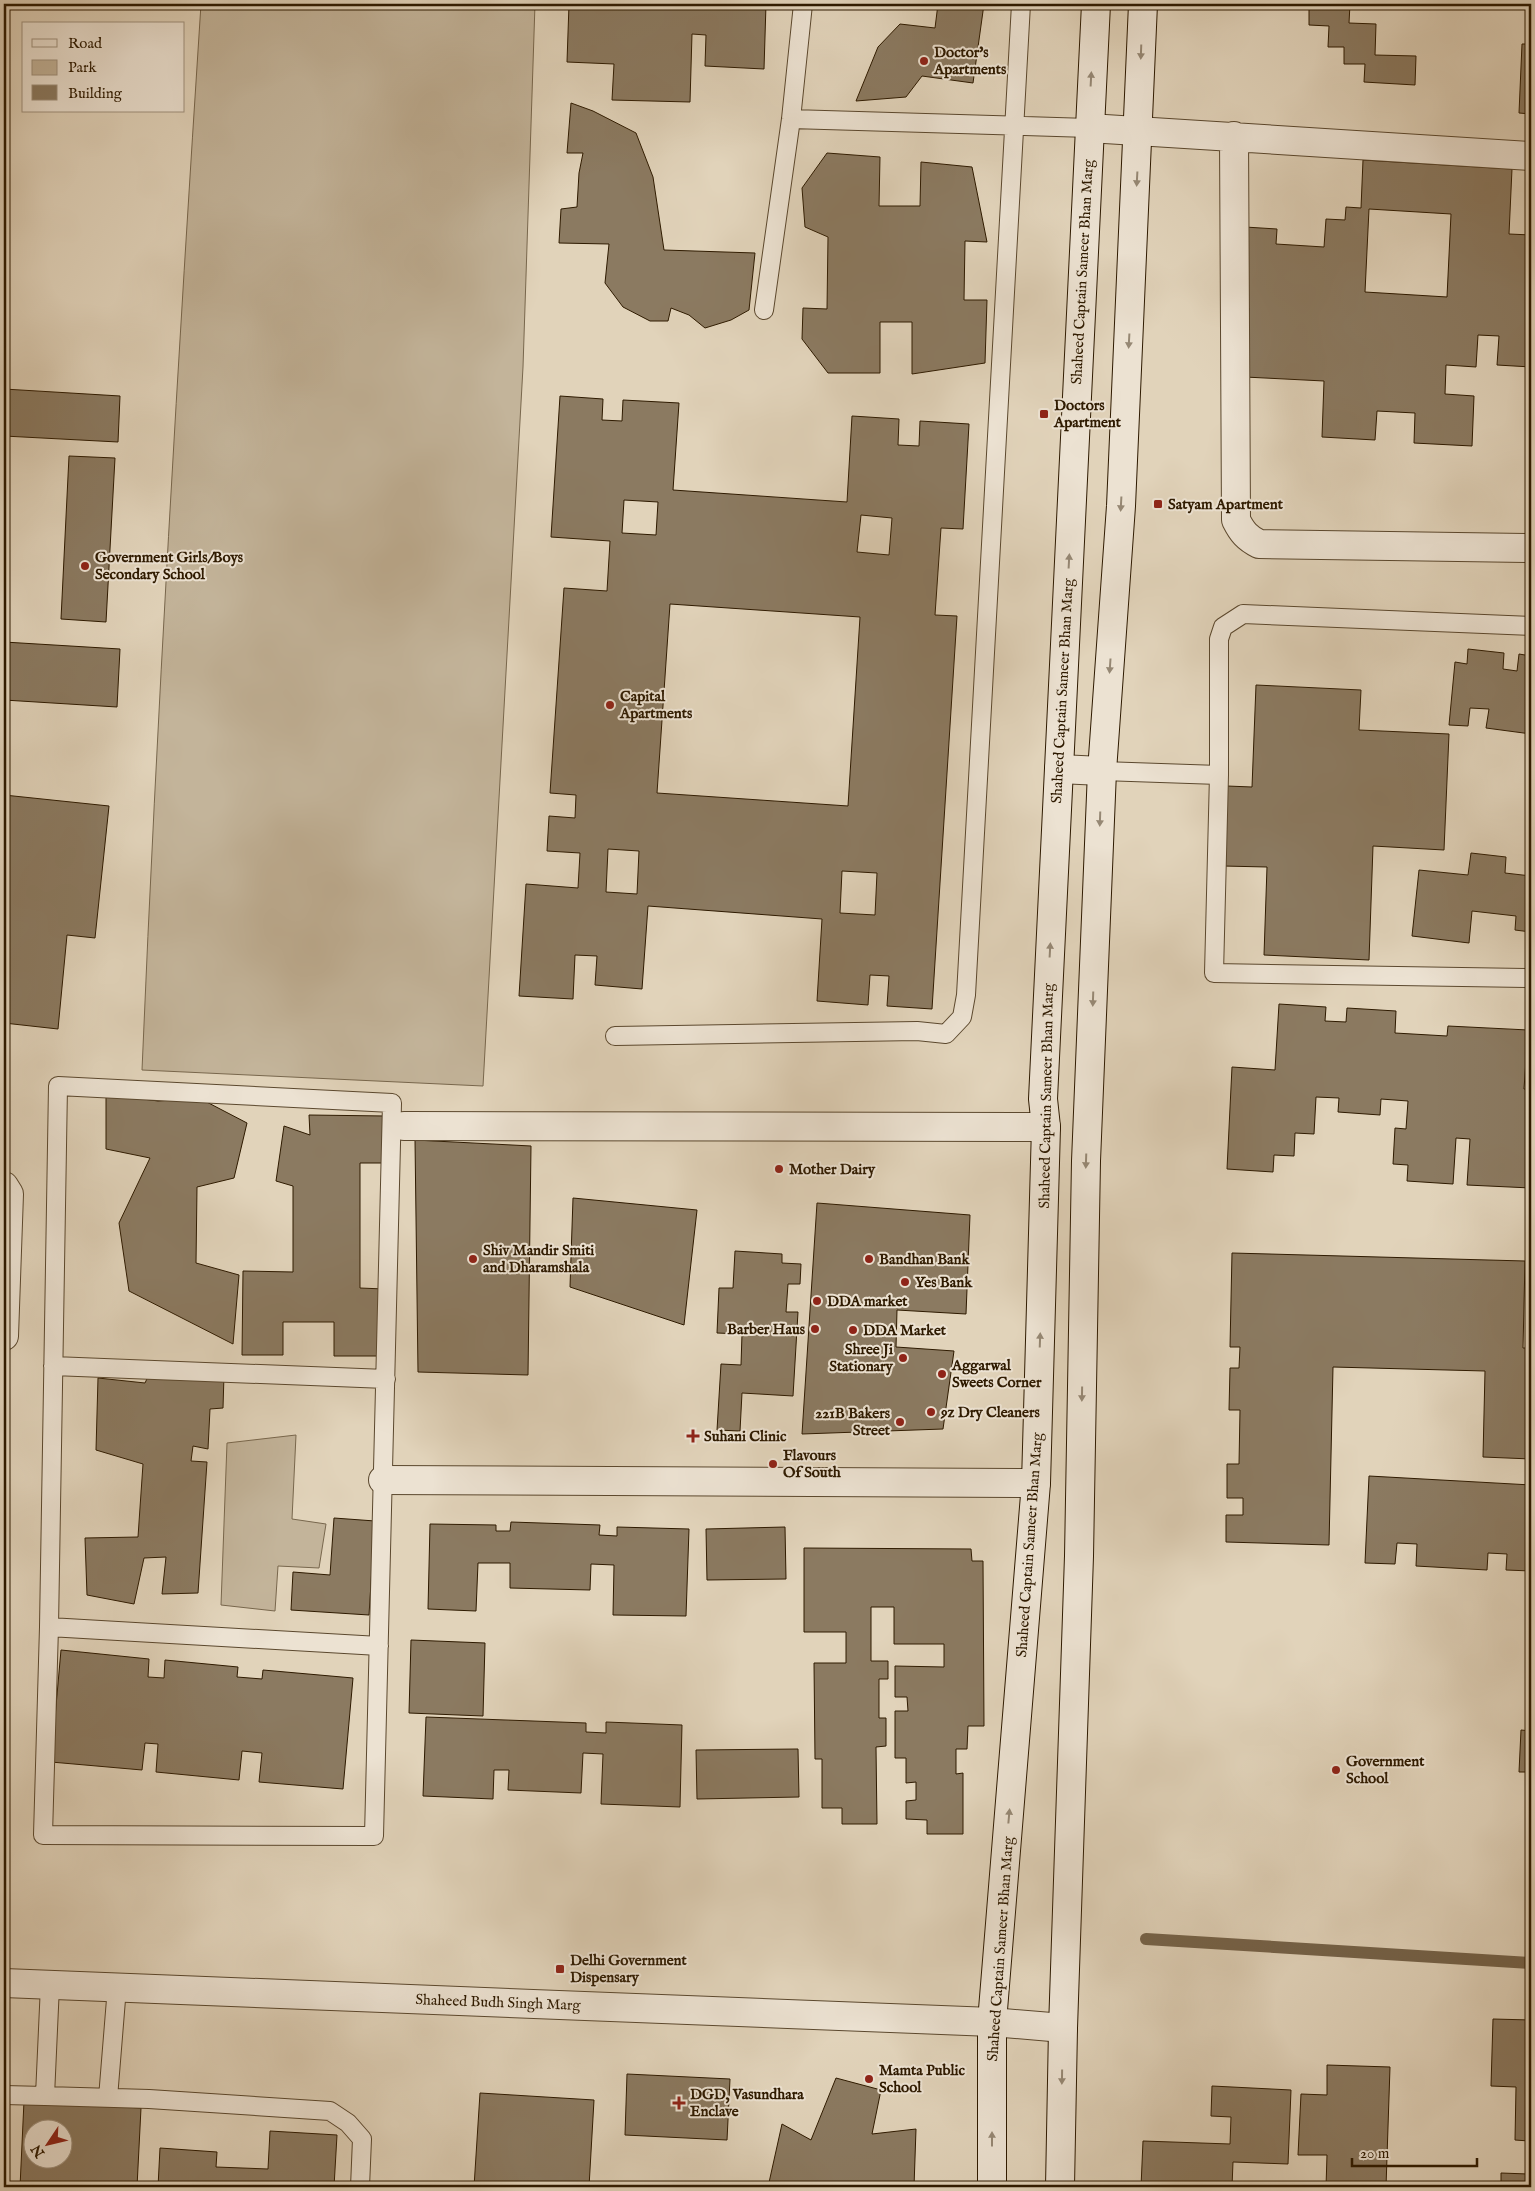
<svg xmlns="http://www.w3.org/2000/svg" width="1535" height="2191" viewBox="0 0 1535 2191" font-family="'IM FELL English',serif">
<rect width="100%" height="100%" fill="#e1d3ba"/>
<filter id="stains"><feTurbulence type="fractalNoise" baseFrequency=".004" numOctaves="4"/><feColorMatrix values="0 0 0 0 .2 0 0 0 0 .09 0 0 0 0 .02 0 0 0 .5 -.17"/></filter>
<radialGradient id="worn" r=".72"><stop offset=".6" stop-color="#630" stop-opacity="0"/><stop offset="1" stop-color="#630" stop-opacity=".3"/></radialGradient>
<path fill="#c3b49a" stroke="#78674d" d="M 201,4 L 535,4 L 523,367 L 483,1086 L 142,1070 C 157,714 178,359 201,4 Z
M 296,1435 L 292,1519 L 326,1524 L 319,1568 L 278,1566 L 275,1611 L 221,1605 L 227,1443 Z"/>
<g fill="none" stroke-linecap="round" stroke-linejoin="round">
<path stroke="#75634a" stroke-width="12" d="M 1146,1939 L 1531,1963"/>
</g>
<path fill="#8b7a61" stroke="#2e1a00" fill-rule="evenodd" d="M 569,4 L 766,4 L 764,69 L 705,66 L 706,35 L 692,34 L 690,102 L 612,100 L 614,64 L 567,62 Z
M 938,4 L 984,4 L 973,83 L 922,76 L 906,97 L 856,101 L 878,47 L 900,24 L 935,28 Z
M 1309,4 L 1350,4 L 1349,23 L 1376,24 L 1375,55 L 1416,56 L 1415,85 L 1364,82 L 1365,64 L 1344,64 L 1344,47 L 1328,47 L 1329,26 L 1309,25 Z
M 1522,44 L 1531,44 L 1531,114 L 1519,113 Z
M 571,103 L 593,111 L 636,133 L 653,177 L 664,250 L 755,253 L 749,310 L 731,320 L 705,328 L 689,315 L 671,308 L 668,321 L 650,321 L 623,307 L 605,283 L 609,244 L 559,243 L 561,209 L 577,207 L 579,173 L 583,153 L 567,153 Z
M 827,153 L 880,157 L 879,206 L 920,206 L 921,162 L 972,167 L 987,242 L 965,241 L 964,300 L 987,300 L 985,363 L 912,374 L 912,322 L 880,322 L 880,373 L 828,373 L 802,339 L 803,308 L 827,309 L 828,237 L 805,227 L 802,188 Z
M 1363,160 L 1512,169 L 1509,234 L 1531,235 L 1531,367 L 1497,365 L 1499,336 L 1478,335 L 1476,367 L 1446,365 L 1445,394 L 1474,396 L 1472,446 L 1414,443 L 1415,413 L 1377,411 L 1375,440 L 1322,437 L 1324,381 L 1245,377 L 1249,308 L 1241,308 L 1245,227 L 1277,229 L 1276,244 L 1324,247 L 1326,219 L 1345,220 L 1346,207 L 1361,208 ZM 1369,209 L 1451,214 L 1447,297 L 1365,292 Z
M 4,389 L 120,396 L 118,442 L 4,436 Z
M 560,396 L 603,399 L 602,420 L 622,421 L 623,400 L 679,403 L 673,490 L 847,502 L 852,416 L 899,419 L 898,445 L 919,446 L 920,421 L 969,424 L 963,529 L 941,528 L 935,615 L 957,616 L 932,1009 L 887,1006 L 889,976 L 870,975 L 868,1005 L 817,1001 L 822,919 L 648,906 L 642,989 L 595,985 L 597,956 L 575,955 L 573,999 L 519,996 L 526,884 L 578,888 L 580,853 L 547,851 L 549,816 L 575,818 L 576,795 L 550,793 L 564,588 L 607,591 L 610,541 L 551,537 ZM 624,500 L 658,502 L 656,535 L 622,533 ZM 861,515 L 892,518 L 889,555 L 857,552 ZM 670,604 L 860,617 L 848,806 L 657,793 ZM 608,849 L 639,851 L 637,894 L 606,892 ZM 842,871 L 877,873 L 875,915 L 840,913 Z
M 69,456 L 115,458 L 106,622 L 61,619 Z
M 4,642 L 120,649 L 117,707 L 4,700 Z
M 1468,649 L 1504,653 L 1503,669 L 1517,671 L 1519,654 L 1531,656 L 1531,734 L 1486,728 L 1489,709 L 1470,708 L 1468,726 L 1449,725 L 1455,662 L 1467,664 Z
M 1256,685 L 1361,690 L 1359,730 L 1449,734 L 1444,850 L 1373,846 L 1369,960 L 1264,955 L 1267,867 L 1223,866 L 1227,786 L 1252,787 Z
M 4,795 L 109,806 L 95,938 L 67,935 L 58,1029 L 4,1023 L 7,991 L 4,990 Z
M 1471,853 L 1506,857 L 1505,873 L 1531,876 L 1531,932 L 1515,930 L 1516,916 L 1472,911 L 1469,943 L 1412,936 L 1419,870 L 1468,875 Z
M 1279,1004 L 1326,1007 L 1325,1021 L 1346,1022 L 1347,1008 L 1396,1011 L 1395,1033 L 1447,1036 L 1448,1026 L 1528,1030 L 1524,1089 L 1531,1089 L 1531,1188 L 1467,1185 L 1470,1139 L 1456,1138 L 1453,1184 L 1407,1181 L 1408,1165 L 1393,1164 L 1395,1128 L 1406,1129 L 1408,1101 L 1381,1099 L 1380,1115 L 1338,1112 L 1339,1098 L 1316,1097 L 1314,1134 L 1295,1133 L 1294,1156 L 1274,1155 L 1273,1172 L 1227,1169 L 1232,1067 L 1275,1070 Z
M 106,1094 L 158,1101 L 199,1098 L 247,1123 L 234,1178 L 197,1187 L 196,1263 L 239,1275 L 233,1344 L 129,1291 L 119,1223 L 150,1158 L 106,1149 Z
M 309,1115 L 385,1116 L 385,1163 L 360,1163 L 360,1288 L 384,1289 L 384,1356 L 334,1356 L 334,1322 L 283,1322 L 283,1355 L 242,1355 L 243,1271 L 293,1272 L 293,1186 L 276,1181 L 284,1126 L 310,1135 Z
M 415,1140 L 531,1146 L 528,1375 L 418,1372 Z
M 573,1198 L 697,1210 L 684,1325 L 570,1287 Z
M 817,1203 L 970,1215 L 966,1314 L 897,1310 L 896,1347 L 954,1351 L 943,1429 L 802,1434 Z
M 735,1251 L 782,1254 L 782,1263 L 801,1264 L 800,1284 L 788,1284 L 786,1312 L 798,1312 L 793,1396 L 742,1393 L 740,1431 L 717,1430 L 721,1364 L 741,1365 L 742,1334 L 717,1333 L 719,1288 L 733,1288 Z
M 1232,1253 L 1525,1261 L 1523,1348 L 1531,1348 L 1531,1459 L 1483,1457 L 1485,1371 L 1333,1367 L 1329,1545 L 1226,1542 L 1226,1515 L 1243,1515 L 1243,1498 L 1227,1498 L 1227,1464 L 1239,1464 L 1240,1410 L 1229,1410 L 1230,1368 L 1239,1368 L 1240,1347 L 1230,1347 Z
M 151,1370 L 224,1375 L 223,1408 L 210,1409 L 208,1449 L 193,1446 L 191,1461 L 207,1462 L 198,1593 L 162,1594 L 166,1557 L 144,1558 L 134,1604 L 87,1595 L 85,1538 L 138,1537 L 143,1464 L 96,1450 L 98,1378 L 145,1383 Z
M 1369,1476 L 1531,1485 L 1531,1571 L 1506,1570 L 1507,1554 L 1488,1553 L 1487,1570 L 1416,1566 L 1417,1544 L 1397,1543 L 1395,1564 L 1365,1563 Z
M 334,1518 L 375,1521 L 369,1615 L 291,1610 L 293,1572 L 330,1575 Z
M 511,1522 L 600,1525 L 599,1535 L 617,1536 L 617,1527 L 689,1529 L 686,1616 L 613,1615 L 614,1565 L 591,1564 L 590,1590 L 510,1588 L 510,1563 L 478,1563 L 476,1611 L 428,1609 L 430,1524 L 496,1525 L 496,1531 L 510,1531 Z
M 785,1527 L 786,1579 L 707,1580 L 706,1529 Z
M 804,1548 L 971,1549 L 972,1561 L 983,1561 L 984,1726 L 968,1726 L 967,1749 L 956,1749 L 956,1774 L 963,1773 L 963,1834 L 927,1834 L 927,1820 L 906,1819 L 906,1801 L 916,1800 L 916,1782 L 906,1783 L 906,1758 L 895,1758 L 895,1711 L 908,1711 L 907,1697 L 895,1697 L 895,1666 L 944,1667 L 944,1644 L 894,1644 L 894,1607 L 871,1607 L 871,1661 L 888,1661 L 888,1679 L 879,1679 L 879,1718 L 886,1718 L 886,1746 L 876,1747 L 877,1824 L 842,1824 L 842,1808 L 822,1808 L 822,1759 L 815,1759 L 814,1663 L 846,1663 L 846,1632 L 804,1632 Z
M 411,1640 L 485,1643 L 483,1716 L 409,1713 Z
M 61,1650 L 149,1659 L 148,1677 L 164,1678 L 165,1660 L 238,1667 L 237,1677 L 262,1679 L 263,1670 L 353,1678 L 343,1789 L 259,1782 L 262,1753 L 242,1751 L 239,1780 L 156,1772 L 158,1744 L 145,1743 L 142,1770 L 51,1762 Z
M 426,1717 L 586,1723 L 586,1732 L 606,1733 L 606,1722 L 682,1725 L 680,1807 L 601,1804 L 603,1754 L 583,1753 L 581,1793 L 508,1790 L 509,1770 L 494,1770 L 493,1799 L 423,1796 Z
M 1521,1730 L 1531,1731 L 1531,1810 L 1528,1810 L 1530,1772 L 1519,1772 Z
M 798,1749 L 799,1797 L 697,1799 L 696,1750 Z
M 1493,2019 L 1531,2020 L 1531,2187 L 1501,2187 L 1501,2173 L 1528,2174 L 1529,2141 L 1515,2140 L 1516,2087 L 1491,2086 Z
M 1327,2065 L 1390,2067 L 1386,2187 L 1326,2187 L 1327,2155 L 1298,2155 L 1301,2094 L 1327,2095 Z
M 627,2074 L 730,2079 L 727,2140 L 625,2135 Z
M 836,2078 L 881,2090 L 872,2134 L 916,2129 L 914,2187 L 768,2187 L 782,2124 L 811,2140 Z
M 1212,2086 L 1291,2090 L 1288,2164 L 1233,2162 L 1232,2187 L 1141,2187 L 1143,2141 L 1230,2144 L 1231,2117 L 1211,2116 Z
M 480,2093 L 594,2100 L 589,2187 L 474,2187 Z
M 24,2101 L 141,2108 L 137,2187 L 20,2187 ZM 32,2128 L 62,2128 L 62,2158 L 32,2158 Z
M 270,2131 L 337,2135 L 334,2187 L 158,2187 L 160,2148 L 217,2152 L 216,2167 L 268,2169 Z"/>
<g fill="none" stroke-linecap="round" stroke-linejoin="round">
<g stroke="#5b482e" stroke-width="20">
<path id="lane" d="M 791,119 L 1089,128
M 764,310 L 791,119 L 803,4
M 1102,771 L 1219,775 L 1214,973 L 1531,978
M 1219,775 L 1219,639 L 1223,627 L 1243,614 L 1531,626
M 615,1036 L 917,1031 L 946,1034 L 962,1017 L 966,995 L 1021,4
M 58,1086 L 392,1103 L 374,1836 L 43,1835 L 49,1627 Z
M 53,1366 L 386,1379
M 49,1627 L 379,1646
M 50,1985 L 45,2096 L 149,2099 L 330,2111 L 348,2123 L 362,2139 L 360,2187
M 4,2095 L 45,2096
M 108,2098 L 117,1987"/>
</g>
<g stroke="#5b482e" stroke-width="30">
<path id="street" d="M 1089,128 L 1531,156
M 1234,136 L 1236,520 C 1242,532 1247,538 1259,544 L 1531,548
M 1059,769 L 1102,771
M 404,1126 L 1046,1127
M 4,1186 L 9,1194 L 4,1336
M 383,1480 L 1036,1483
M 4,1983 L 992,2022 L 1063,2028"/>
</g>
<g stroke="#2e1a00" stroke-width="30">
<path id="secondary" d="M 992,2187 L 992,2022 L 1036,1483 L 1046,1127 L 1043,1099 L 1096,4
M 1060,2187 L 1063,2028 L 1079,1556 L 1086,1161 L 1102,771 L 1121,506 L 1143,4"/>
</g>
<use href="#lane" stroke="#ece2d2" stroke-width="18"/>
<use href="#street" stroke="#ece2d2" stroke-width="28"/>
<use href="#secondary" stroke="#ece2d2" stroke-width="28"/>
</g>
<defs><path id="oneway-solid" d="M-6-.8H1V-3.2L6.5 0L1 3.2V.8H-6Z" transform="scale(1.25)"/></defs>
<g fill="#968874">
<use href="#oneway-solid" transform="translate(1141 52) rotate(92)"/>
<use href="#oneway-solid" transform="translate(1091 79) rotate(-87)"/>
<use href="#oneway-solid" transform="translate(1137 179) rotate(93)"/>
<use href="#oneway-solid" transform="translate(1129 341) rotate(93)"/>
<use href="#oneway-solid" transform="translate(1121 504) rotate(93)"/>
<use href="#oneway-solid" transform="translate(1069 561) rotate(-87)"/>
<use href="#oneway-solid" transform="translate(1110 666) rotate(94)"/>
<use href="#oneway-solid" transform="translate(1100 819) rotate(92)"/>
<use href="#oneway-solid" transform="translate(1050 950) rotate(-87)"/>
<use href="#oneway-solid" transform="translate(1093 999) rotate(92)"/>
<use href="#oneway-solid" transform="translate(1086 1161) rotate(92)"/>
<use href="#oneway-solid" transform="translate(1040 1340) rotate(-88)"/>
<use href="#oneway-solid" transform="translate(1082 1394) rotate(91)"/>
<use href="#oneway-solid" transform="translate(1009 1816) rotate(-85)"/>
<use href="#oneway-solid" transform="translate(1062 2077) rotate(91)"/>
<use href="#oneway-solid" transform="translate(992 2139) rotate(-90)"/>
</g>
<g fill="#8f2418" stroke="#ece2d2" stroke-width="2">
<circle cx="924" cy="61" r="5"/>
<rect x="1039" y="409" width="10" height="10" rx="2.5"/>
<rect x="1153" y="499" width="10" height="10" rx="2.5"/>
<circle cx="85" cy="566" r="5"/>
<circle cx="610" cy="705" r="5"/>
<circle cx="779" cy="1169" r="5"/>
<circle cx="473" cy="1259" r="5"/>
<circle cx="869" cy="1259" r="5"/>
<circle cx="905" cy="1282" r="5"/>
<circle cx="817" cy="1301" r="5"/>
<circle cx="815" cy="1329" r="5"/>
<circle cx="853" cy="1330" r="5"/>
<circle cx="903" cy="1358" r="5"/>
<circle cx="942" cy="1374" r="5"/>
<circle cx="931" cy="1412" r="5"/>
<circle cx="900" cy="1422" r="5"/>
<path d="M690.5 1428.5h5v5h5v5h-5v5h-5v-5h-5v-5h5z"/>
<circle cx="773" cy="1464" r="5"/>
<circle cx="1336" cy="1770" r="5"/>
<rect x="555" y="1964" width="10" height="10" rx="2.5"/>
<circle cx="869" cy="2079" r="5"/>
<path d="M676.5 2095.5h5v5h5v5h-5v5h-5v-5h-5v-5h5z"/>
</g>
<g text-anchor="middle" stroke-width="4" stroke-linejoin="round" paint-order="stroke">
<g font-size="15" font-weight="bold" fill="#2e1a00" stroke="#ece2d2" text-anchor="start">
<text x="934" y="57">Doctor's<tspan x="934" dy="17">Apartments</tspan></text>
<text x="1054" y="410">Doctors<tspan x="1054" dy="17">Apartment</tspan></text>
<text x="1168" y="509">Satyam Apartment</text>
<text x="95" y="562">Government Girls/Boys<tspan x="95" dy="17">Secondary School</tspan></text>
<text x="620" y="701">Capital<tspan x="620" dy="17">Apartments</tspan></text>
<text x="789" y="1174">Mother Dairy</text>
<text x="483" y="1255">Shiv Mandir Smiti<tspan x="483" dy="17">and Dharamshala</tspan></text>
<text x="879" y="1264">Bandhan Bank</text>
<text x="915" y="1287">Yes Bank</text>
<text x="827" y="1306">DDA market</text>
<text x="805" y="1334" text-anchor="end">Barber Haus</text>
<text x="863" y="1335">DDA Market</text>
<text x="893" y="1354" text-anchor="end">Shree Ji<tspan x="893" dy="17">Stationary</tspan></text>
<text x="952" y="1370">Aggarwal<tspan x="952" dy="17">Sweets Corner</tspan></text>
<text x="941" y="1417">9z Dry Cleaners</text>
<text x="890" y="1418" text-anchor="end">221B Bakers<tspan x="890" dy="17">Street</tspan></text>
<text x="704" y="1441">Suhani Clinic</text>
<text x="783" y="1460">Flavours<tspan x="783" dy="17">Of South</tspan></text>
<text x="1346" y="1766">Government<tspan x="1346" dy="17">School</tspan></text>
<text x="570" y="1965">Delhi Government<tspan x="570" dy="17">Dispensary</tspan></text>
<text x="879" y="2075">Mamta Public<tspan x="879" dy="17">School</tspan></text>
<text x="690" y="2099">DGD, Vasundhara<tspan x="690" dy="17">Enclave</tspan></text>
</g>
<g font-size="15" fill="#2e1a00" stroke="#ece2d2">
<text transform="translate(1082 272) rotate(-87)" y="5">Shaheed Captain Sameer Bhan Marg</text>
<text transform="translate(1062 691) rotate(-87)" y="5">Shaheed Captain Sameer Bhan Marg</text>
<text transform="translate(1046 1096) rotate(-89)" y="5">Shaheed Captain Sameer Bhan Marg</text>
<text transform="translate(1029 1545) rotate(-86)" y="5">Shaheed Captain Sameer Bhan Marg</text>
<text transform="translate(1000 1949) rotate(-86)" y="5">Shaheed Captain Sameer Bhan Marg</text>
<text transform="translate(498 2002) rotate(2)" y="5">Shaheed Budh Singh Marg</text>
</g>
</g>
<rect width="1535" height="2191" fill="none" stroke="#e1d3ba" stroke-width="20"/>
<rect x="5" y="5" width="1525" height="2181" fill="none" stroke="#2e1a00" stroke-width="2.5"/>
<rect x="10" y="10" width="1515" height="2171" fill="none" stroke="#2e1a00"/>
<rect x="22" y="22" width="162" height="90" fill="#ece2d2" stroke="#a0927e"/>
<rect x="32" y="39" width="25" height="8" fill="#ece2d2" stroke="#a0927e"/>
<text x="68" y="48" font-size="15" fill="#2e1a00">Road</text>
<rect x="32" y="60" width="25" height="15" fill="#c3b49a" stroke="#a0927e"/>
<text x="68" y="72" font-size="15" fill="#2e1a00">Park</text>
<rect x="32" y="85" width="25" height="15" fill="#8b7a61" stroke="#a0927e"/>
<text x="68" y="98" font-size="15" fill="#2e1a00">Building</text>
<g transform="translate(48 2144) rotate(235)"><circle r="24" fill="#ece2d2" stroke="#a0927e"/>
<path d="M0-4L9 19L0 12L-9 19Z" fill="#8f2418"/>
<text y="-8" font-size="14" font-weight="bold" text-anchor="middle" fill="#2e1a00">N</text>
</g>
<path d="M1352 2158v8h125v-8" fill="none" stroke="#2e1a00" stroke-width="2.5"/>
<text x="1360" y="2158" font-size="15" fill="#2e1a00" stroke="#ece2d2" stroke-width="4" paint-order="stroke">20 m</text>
<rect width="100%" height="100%" filter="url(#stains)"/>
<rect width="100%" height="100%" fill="url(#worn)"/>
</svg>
